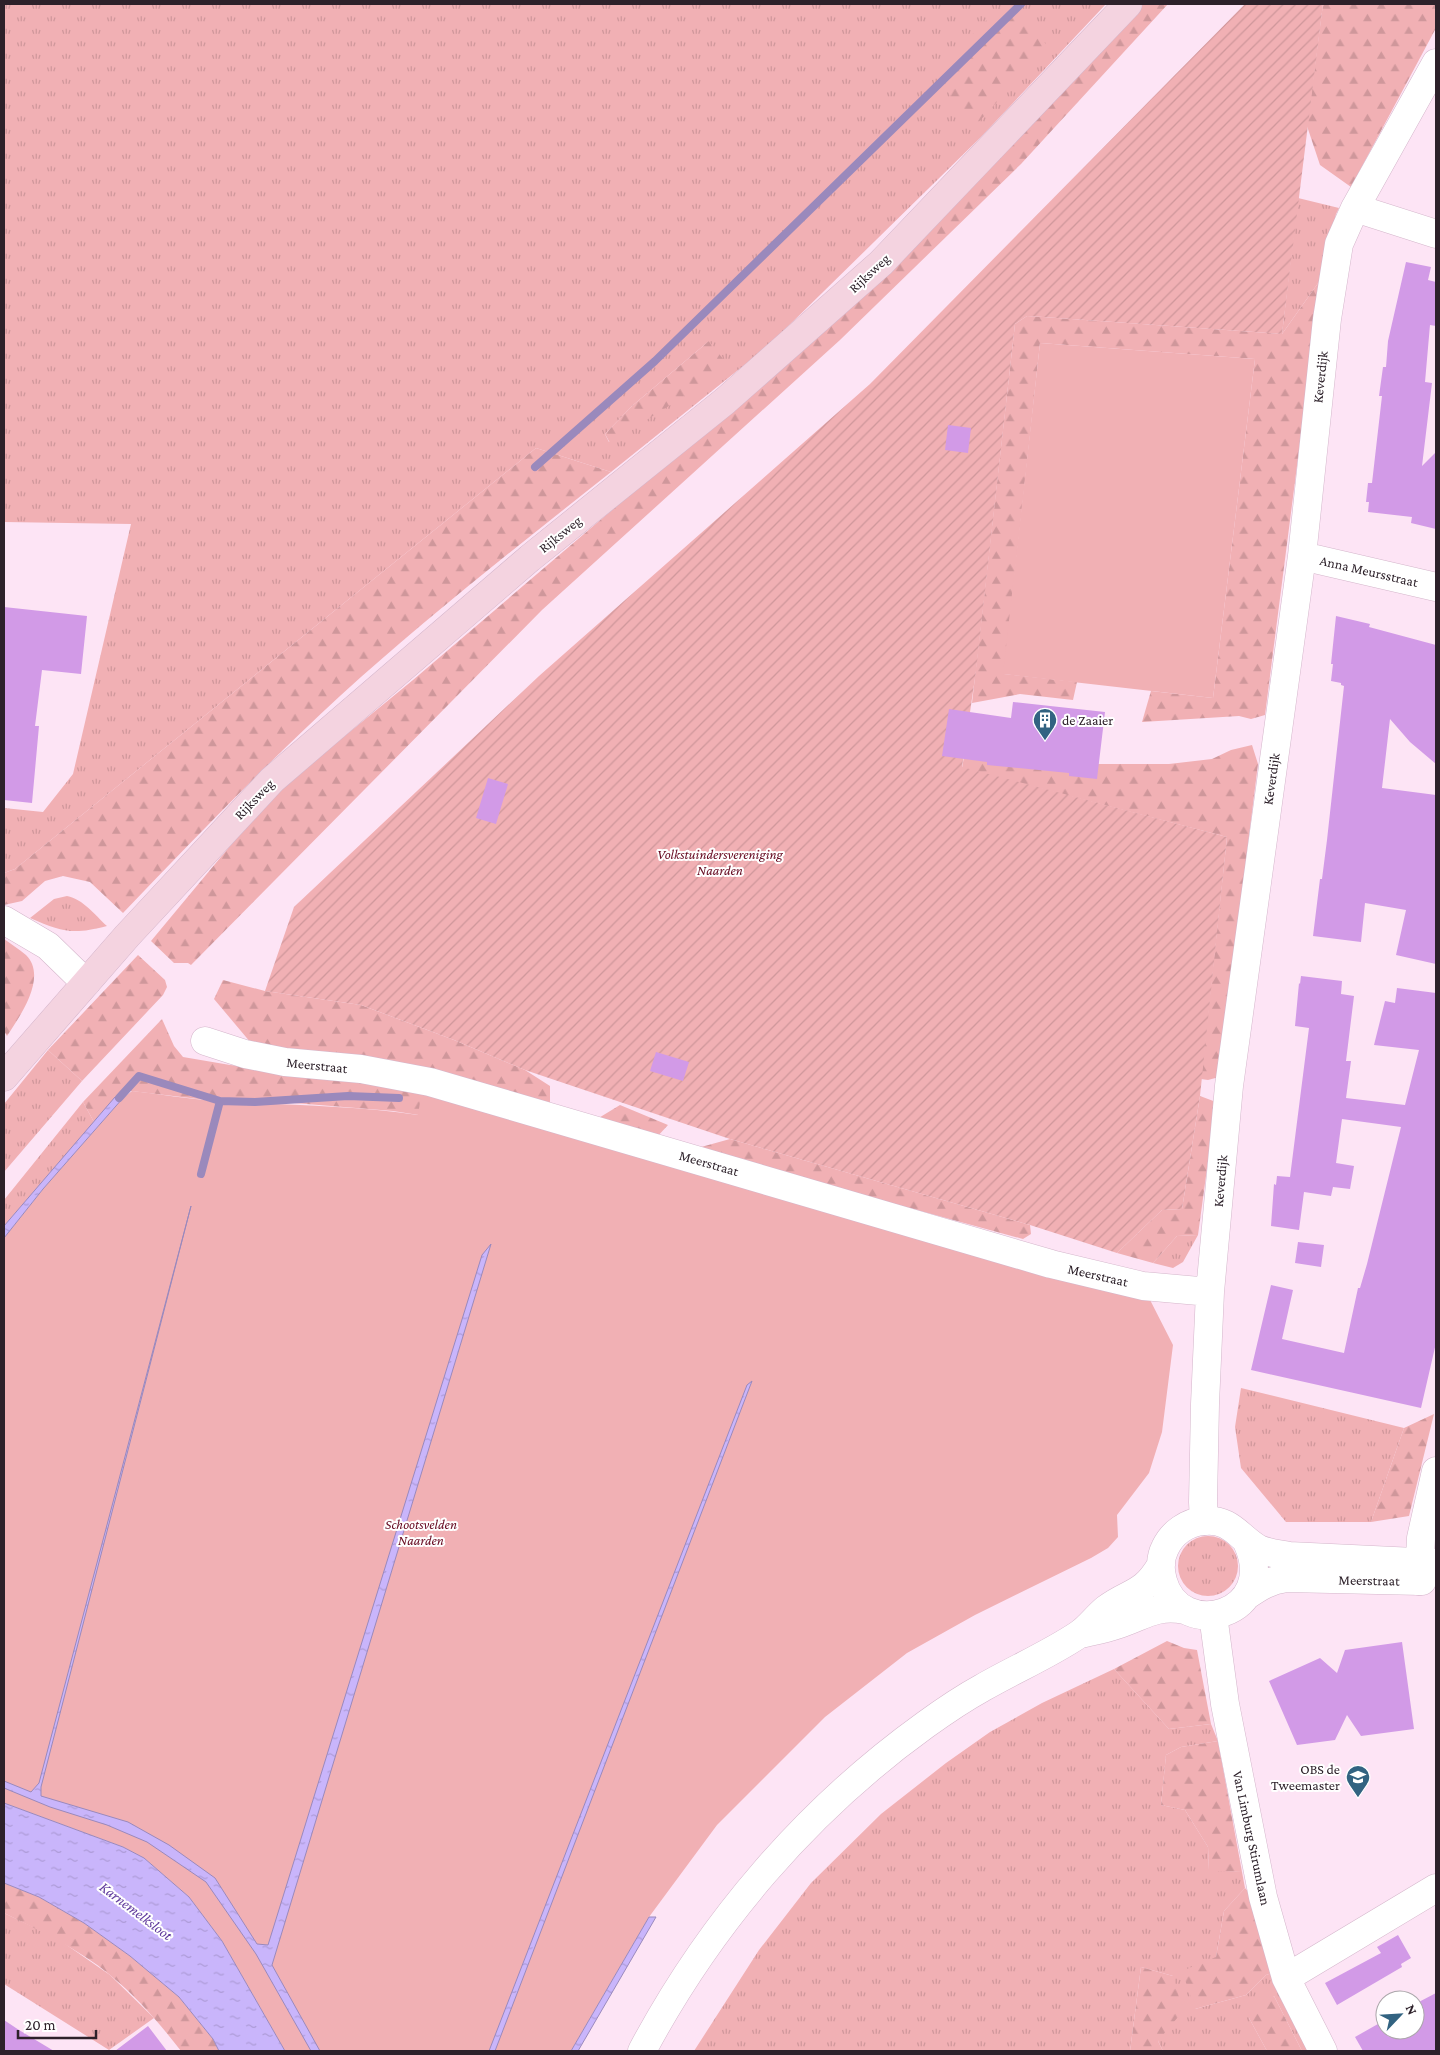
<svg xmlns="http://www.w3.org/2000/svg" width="1440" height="2055" viewBox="0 0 1440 2055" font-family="'Crimson Pro',serif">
<defs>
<pattern id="grass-tufts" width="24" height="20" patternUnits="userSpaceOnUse" patternTransform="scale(1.25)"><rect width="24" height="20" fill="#f1b0b4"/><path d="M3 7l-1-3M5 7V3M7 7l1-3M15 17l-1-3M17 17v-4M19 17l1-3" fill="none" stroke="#cf979b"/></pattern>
<pattern id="forest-firs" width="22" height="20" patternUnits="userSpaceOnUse" patternTransform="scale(1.25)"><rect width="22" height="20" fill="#f1b0b4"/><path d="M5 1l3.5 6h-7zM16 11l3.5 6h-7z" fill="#cf979b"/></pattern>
<pattern id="garden-furrows" width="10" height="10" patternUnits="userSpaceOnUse" patternTransform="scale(1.25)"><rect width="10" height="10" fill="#f1b0b4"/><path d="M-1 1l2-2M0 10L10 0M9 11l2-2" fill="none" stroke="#cf979b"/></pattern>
<pattern id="water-ripples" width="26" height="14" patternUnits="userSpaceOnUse" patternTransform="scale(1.25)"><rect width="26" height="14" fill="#c9b5fb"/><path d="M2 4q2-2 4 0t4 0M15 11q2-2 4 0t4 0" fill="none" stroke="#ad9bd7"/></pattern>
</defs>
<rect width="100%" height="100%" fill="#fde4f5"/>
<path fill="url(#grass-tufts)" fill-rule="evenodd" d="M 4,4 L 1106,4 L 981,137 L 768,346 L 611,472 L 536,448 L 15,869 L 4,873 L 4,808 L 43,812 L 73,774 L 131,524 L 4,522 ZM 709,341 L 610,442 L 609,442 L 605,434 L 632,406 Z
M 1298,198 L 1339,208 L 1336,214 L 1321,279 L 1282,334 Z
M 67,896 C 83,899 95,915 107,926 C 73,935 62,932 30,918 L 54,899 Z
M 48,1050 L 82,1081 L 4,1172 L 4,1104 Z
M 83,1102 L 94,1122 L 4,1226 L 4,1200 Z
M 1198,1235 L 1183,1262 L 1173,1268 L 1153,1263 L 1177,1236 Z
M 1241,1388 L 1404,1428 L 1371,1522 L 1286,1522 L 1241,1468 L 1235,1427 Z
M1178 1566a30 30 0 1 1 60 0a30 30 0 1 1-60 0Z
M 1114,1669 L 1169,1729 L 1211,1724 L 1218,1741 L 1181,1747 L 1166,1755 L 1161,1805 L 1185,1810 L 1208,1847 L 1209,1870 L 1242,1872 L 1245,1888 L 1224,1911 L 1216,1957 L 1195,2009 L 1246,1995 L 1266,1975 L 1278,1971 L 1314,2051 L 1302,2051 L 1274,1996 L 1249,2018 L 1267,2051 L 1163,2051 L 1158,2041 L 1173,1976 L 1141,1967 L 1130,2051 L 694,2051 L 759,1950 L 811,1883 L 881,1814 L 946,1763 L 990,1732 L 1042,1703 Z
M 4,1913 L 58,1939 L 110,1975 L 154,2018 L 109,2050 L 4,1984 Z"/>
<path fill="url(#forest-firs)" d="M 1142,4 L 1168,4 L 1021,164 L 840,340 L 542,610 L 191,965 L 188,963 L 174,963 L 151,941 L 235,840 L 291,780 L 413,680 L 749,393 L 1082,71 Z
M 1323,4 L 1436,4 L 1436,28 L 1351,187 L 1320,165 L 1307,126 Z
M 999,8 L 1036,26 L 1047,47 L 975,126 L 933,73 Z
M 1321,279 L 1265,715 L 1251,719 L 1239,716 L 1142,722 L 1151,691 L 1213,698 L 1255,359 L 1040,343 L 1004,674 L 1077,682 L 1073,700 L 1020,694 L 972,703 L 1015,324 L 1027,316 L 1043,317 L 1282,334 Z
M 709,341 L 727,364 L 683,397 L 610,443 L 605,434 L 632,406 Z
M 536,448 L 611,472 C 519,545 427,617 340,696 C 265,765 194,839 123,913 L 90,882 L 63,876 L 45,881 L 22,901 L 4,905 L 4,873 L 15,869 Z
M 1252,745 L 1258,764 L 1219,1077 L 1208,1080 L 1201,1079 L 1227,837 L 962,768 L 964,757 L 1095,764 L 1169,764 L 1212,759 L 1231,750 Z
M 4,939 C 11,944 19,949 26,955 C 48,977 20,1016 7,1036 L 4,1031 Z
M 138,955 L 165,980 L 167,987 L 163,995 L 82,1081 L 48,1050 Z
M 223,980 L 265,991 L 361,1005 L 454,1040 L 525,1070 L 550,1086 L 550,1108 L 251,1043 L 214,999 Z
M 162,1019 L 174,1046 L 183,1057 L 230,1065 L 384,1082 L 422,1089 L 463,1122 L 393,1111 L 294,1103 L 215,1101 L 123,1090 L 94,1122 L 83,1102 Z
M 1200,1096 L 1216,1102 L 1198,1235 L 1177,1236 L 1153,1263 L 1117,1253 L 1162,1210 L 1182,1209 Z
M 620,1105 L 668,1125 L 644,1151 L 597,1119 Z
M 730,1139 L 1030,1225 L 1031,1234 L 1023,1239 L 694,1149 Z
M 1434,1414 L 1409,1516 L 1371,1522 L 1404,1428 Z
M 1167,1641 L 1184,1648 L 1197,1650 L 1211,1724 L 1169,1729 L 1114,1669 Z
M 1218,1741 L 1242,1872 L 1209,1871 L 1208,1847 L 1185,1810 L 1161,1805 L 1166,1755 L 1181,1747 Z
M 4,1883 L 39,1897 L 84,1923 L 130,1956 L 179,1997 L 213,2039 L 219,2051 L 181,2051 C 160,2024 137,1997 110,1975 C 79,1949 40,1931 4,1913 Z
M 1245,1888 L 1254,1898 L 1278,1971 L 1266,1975 L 1246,1995 L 1195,2009 L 1182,1971 L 1216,1957 L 1224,1911 Z
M 1141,1967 L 1173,1976 L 1183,2011 L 1158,2041 L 1163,2051 L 1130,2051 Z
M 1274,1996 L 1302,2051 L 1267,2051 L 1249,2018 L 1250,2009 Z"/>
<path fill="#f1b0b4" d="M 1040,343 L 1255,359 L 1213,698 L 1003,674 Z
M 422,1089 L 1147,1294 L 1173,1345 L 1162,1432 L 1149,1473 L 1117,1515 L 1118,1537 L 1108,1548 L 1091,1558 L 975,1615 L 907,1653 L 825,1717 L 717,1825 L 649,1917 L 571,2051 L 285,2051 L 222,1941 L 189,1897 L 144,1858 L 123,1847 L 4,1803 L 4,1238 L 43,1189 L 123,1098 L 132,1091 C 160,1094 188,1099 216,1101 C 283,1105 351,1105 418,1115 Z"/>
<path fill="url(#garden-furrows)" d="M 1245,4 L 1323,4 L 1282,334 L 1043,317 L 1027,316 L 1015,324 L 976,671 L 962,767 L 1227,837 L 1200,1096 L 1182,1209 L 1162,1210 L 1117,1253 L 1030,1225 L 730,1139 L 525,1070 L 454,1040 L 361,1005 L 265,991 L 294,907 L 539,676 L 870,384 Z"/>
<path fill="url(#water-ripples)" stroke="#9a89bc" d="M 115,1097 L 123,1098 L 43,1189 L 4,1238 L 4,1226 Z
M 191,1206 L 41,1787 L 41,1796 L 128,1822 L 169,1845 L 215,1878 L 257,1944 L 268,1945 L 482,1255 L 491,1244 L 272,1965 L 320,2051 L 311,2051 L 256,1954 L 206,1882 L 147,1842 L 107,1825 L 50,1807 L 4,1788 L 4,1781 L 31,1792 L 39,1783 Z
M 752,1381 L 495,2051 L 489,2051 L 747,1385 Z
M 4,1803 L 123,1847 L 144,1858 L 189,1897 L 222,1941 L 285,2051 L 219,2051 L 213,2039 L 179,1997 L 130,1956 L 84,1923 L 39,1897 L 4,1883 Z
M 649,1917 L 656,1917 L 578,2051 L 571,2051 Z"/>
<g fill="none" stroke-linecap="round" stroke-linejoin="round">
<path stroke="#9a89bc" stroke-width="8" d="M 535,467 L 655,361 L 1021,4
M 119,1098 L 139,1076 L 220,1101 L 255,1102 L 348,1096 L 399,1098
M 201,1174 L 220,1101"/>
</g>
<path fill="#d29ae7" d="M 1406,262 L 1431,267 L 1428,280 L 1436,282 L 1436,326 L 1430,325 L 1425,382 L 1432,383 L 1422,466 L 1436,452 L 1436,529 L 1411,523 L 1412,517 L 1368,512 L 1369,502 L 1366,502 L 1368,483 L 1372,483 L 1382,396 L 1379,396 L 1383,367 L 1386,367 L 1388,341 Z
M 948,425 L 971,428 L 968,453 L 945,450 Z
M 4,607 L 87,616 L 81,674 L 42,670 L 35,726 L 39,726 L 32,803 L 4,800 Z
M 1336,616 L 1370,624 L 1369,627 L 1436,645 L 1436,764 L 1410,742 L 1390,719 L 1382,788 L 1436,795 L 1436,964 L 1396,955 L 1406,910 L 1365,903 L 1361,942 L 1313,936 L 1320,879 L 1322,879 L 1327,840 L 1344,686 L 1341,685 L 1341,683 L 1331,681 L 1333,664 L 1331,664 Z
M 1013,702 L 1105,712 L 1097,779 L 1069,776 L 1069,773 L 987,765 L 987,762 L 942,756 L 949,709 L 1011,718 Z
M 488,778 L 508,784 L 496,824 L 476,818 Z
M 1301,976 L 1342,981 L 1341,994 L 1354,996 L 1346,1061 L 1351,1061 L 1346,1098 L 1405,1105 L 1419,1050 L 1374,1045 L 1385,1001 L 1395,1003 L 1397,988 L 1436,993 L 1436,1343 L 1421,1408 L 1251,1370 L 1271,1285 L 1293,1290 L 1282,1339 L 1344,1353 L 1358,1288 L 1360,1288 L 1367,1264 L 1401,1127 L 1342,1119 L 1336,1163 L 1354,1166 L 1350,1189 L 1333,1187 L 1331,1196 L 1304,1192 L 1299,1230 L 1271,1226 L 1274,1184 L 1276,1185 L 1277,1176 L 1290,1177 L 1309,1028 L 1295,1026 L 1299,983 L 1300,984 Z
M 656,1052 L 689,1062 L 683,1081 L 650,1071 Z
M 1298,1242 L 1324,1245 L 1321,1267 L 1295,1263 Z
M 1402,1642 L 1414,1729 L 1361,1736 L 1347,1715 L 1335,1740 L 1297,1745 L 1269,1681 L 1320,1658 L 1337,1673 L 1345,1650 Z
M 1398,1935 L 1411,1958 L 1401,1964 L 1402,1967 L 1337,2005 L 1325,1983 L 1381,1953 L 1377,1947 Z
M 1436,1993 L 1436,2051 L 1363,2051 L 1355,2037 L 1385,2020 L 1385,2030 L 1415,2030 L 1415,2004 Z
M 4,2020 L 19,2030 L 54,2051 L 4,2051 Z
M 148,2026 L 167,2051 L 115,2051 Z"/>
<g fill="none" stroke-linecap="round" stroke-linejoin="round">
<g stroke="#d4b6cb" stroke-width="29">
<path id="minor" d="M 1355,208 L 1436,234
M 1302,556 L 1436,587
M 4,920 L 48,946 L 86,983
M 205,1041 L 245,1054 L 285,1062 L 361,1069 L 430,1082 L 1051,1264 L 1143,1286 L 1210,1292
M 1204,1521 L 1203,1502 L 1205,1404 L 1210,1292 L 1229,1086 L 1302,556 L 1327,319 L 1339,244 L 1355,208 L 1436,63
M 1419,1581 L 1421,1538 L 1436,1471
M 1213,1615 L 1225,1704 L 1263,1897 L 1286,1978 L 1323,2051
M 1286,1978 L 1436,1888"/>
</g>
<g stroke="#d4b6cb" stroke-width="29">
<path id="tertiary" d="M 1247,1542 C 1281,1615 1180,1643 1163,1581 C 1160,1571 1160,1558 1165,1548 C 1172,1533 1187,1522 1204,1521 C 1231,1518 1239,1538 1259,1549 C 1268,1553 1279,1554 1289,1556 L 1436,1563
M 1246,1596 C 1259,1587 1270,1580 1286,1578 L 1422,1581
M 1081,1634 C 1093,1631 1105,1629 1116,1625 C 1143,1617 1155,1604 1185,1610
M 642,2051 C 710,1923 807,1810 925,1725 C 943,1712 962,1699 982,1688 C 1013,1670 1048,1655 1078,1635 C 1089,1628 1096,1617 1106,1609 C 1130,1591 1143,1596 1161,1565"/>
</g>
<g stroke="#d4b6cb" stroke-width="29">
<path id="secondary" d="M 4,1077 L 127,936 L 272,780 L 530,558 L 725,401 L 881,263 L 1128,4"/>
</g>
<use href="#minor" stroke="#fff" stroke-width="28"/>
<use href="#tertiary" stroke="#fff" stroke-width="28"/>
<use href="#secondary" stroke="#f4d3e0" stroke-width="28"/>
</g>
<defs>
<g id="building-pin" transform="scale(1.25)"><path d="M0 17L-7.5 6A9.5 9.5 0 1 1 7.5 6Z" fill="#326381" stroke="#fff"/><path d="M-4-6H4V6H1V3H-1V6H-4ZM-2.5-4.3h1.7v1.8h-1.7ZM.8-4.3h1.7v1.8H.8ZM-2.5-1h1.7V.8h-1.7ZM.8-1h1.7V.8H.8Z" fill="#fff"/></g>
<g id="school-pin" transform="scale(1.25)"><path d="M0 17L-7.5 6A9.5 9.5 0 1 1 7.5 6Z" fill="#326381" stroke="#fff"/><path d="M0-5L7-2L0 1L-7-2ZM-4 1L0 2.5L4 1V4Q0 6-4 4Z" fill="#fff"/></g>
</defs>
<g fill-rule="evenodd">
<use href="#building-pin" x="1045" y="720"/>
<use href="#school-pin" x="1358" y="1777"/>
</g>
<g text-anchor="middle" stroke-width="4" stroke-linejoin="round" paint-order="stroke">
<g font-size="14" fill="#2d212a" stroke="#fff">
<text transform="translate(869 273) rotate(-43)" y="5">Rijksweg</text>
<text transform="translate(1320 377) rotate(-84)" y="5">Keverdijk</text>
<text transform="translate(560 534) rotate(-39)" y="5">Rijksweg</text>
<text transform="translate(1369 571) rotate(13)" y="5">Anna Meursstraat</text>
<text transform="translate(1271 779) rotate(-82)" y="5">Keverdijk</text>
<text transform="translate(254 799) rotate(-46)" y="5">Rijksweg</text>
<text transform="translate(317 1065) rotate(6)" y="5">Meerstraat</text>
<text transform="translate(709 1163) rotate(16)" y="5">Meerstraat</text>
<text transform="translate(1220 1181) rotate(-85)" y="5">Keverdijk</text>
<text transform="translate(1098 1275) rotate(13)" y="5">Meerstraat</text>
<text transform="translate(1369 1580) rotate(1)" y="5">Meerstraat</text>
<text transform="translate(1252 1838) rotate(78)" y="5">Van Limburg Stirumlaan</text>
</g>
<g font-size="14" fill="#2d212a" stroke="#fff" text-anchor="start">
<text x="1062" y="725">de Zaaier</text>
<text x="1340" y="1774" text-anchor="end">OBS de<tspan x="1340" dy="16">Tweemaster</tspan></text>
</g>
<g font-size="14" font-style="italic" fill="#65081f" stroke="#fff">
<text x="720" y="859">Volkstuindersvereniging<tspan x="720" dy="16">Naarden</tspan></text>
<text x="421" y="1529">Schootsvelden<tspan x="421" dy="16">Naarden</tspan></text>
</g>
<g font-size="15" font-style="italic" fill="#603b9d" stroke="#fff">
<text transform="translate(136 1911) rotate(37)" y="5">Karnemelksloot</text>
</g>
</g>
<rect width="1440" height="2055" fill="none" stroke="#2d212a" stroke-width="10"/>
<g transform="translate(1400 2015) rotate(65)"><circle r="24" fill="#ffffff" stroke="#aba6aa"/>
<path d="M0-4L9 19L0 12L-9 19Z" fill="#326381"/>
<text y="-8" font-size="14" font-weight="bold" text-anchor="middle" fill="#2d212a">N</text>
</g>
<path d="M18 2030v8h78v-8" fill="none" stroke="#2d212a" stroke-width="2.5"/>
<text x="25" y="2030" font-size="15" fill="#2d212a" stroke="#ffffff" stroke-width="4" paint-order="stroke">20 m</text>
</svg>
